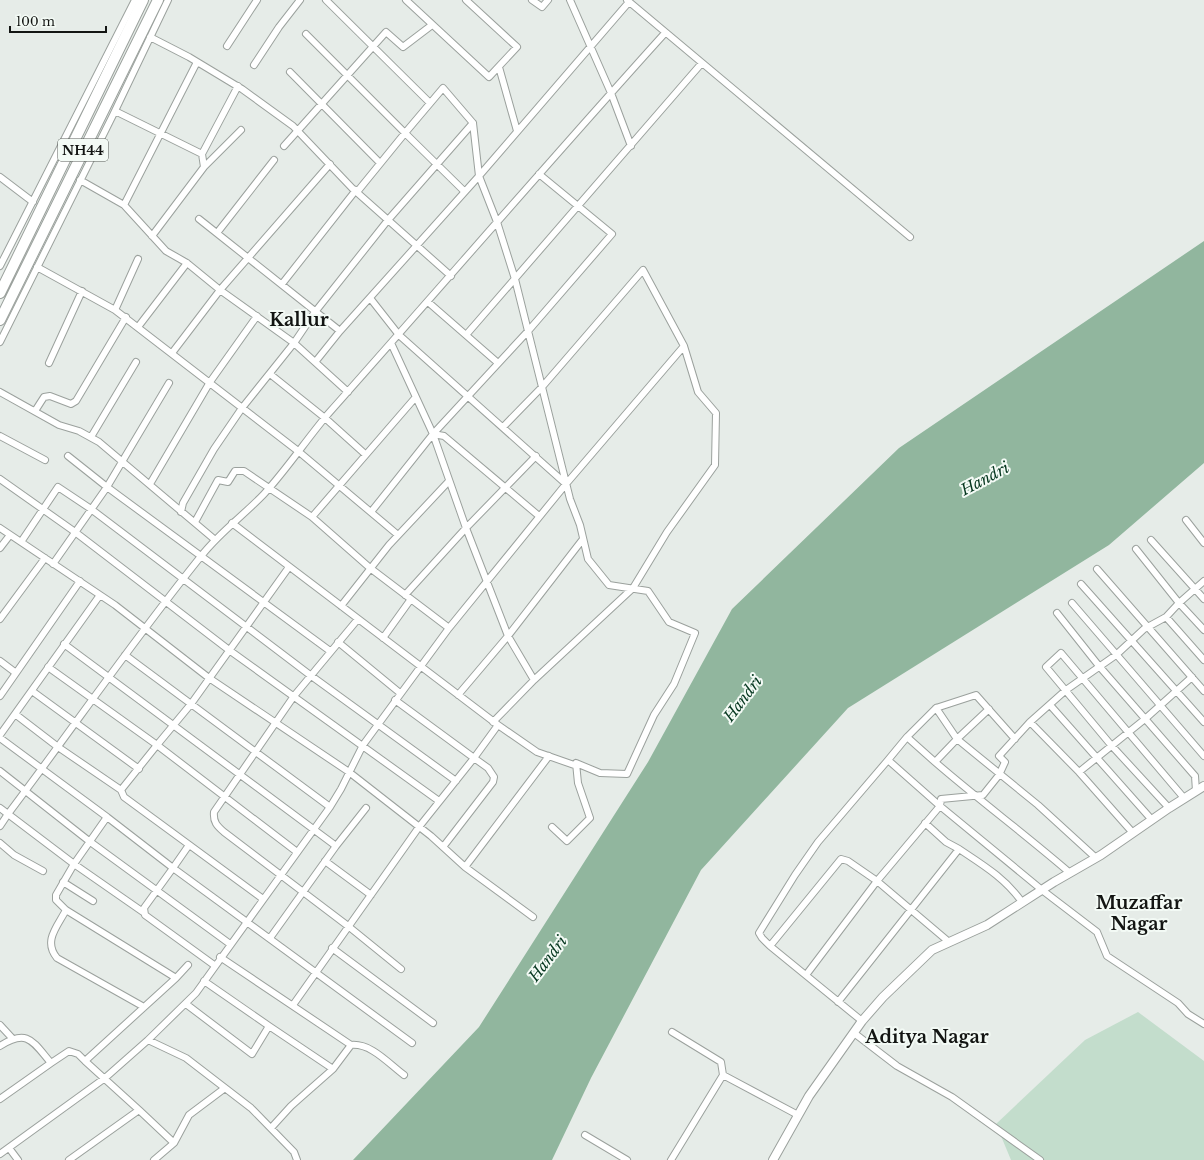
<svg xmlns="http://www.w3.org/2000/svg" width="1204" height="1160" viewBox="0 0 1204 1160" font-family="'Libre Baskerville',serif">
<rect width="100%" height="100%" fill="#e6ece8"/>
<path fill="#c3ddcc" d="M 1138,1012 L 1204,1061 L 1204,1160 L 1011,1160 L 996,1124 L 1085,1040 Z"/>
<path fill="#91b69e" d="M 1204,241 L 1204,463 L 1109,545 L 848,708 L 701,870 L 591,1078 L 552,1160 L 353,1160 L 479,1027 L 648,762 L 732,609 L 899,448 Z"/>
<g fill="none" stroke-linecap="round" stroke-linejoin="round">
<g stroke="#9ba19d" stroke-width="8">
<path id="minor" d="M 326,0 L 430,103
M 406,0 L 489,77 L 517,47 L 466,0
M 532,0 L 542,7 L 548,0
M 570,0 L 611,93 L 631,146
M 627,0 L 910,237
M 150,37 L 189,57 L 242,89 L 293,126 L 352,188 L 451,276
M 227,46 L 257,0
M 254,65 L 279,27 L 300,0
M 499,67 L 517,131
M 290,72 L 380,163
M 115,111 L 202,154
M 473,123 L 479,176 L 497,222 L 515,279 L 570,499 L 580,525 L 588,559 L 609,585 L 648,591 L 669,622 L 695,633 L 674,684 L 654,715 L 627,774 L 600,773 L 576,763 L 578,783 L 590,818 L 567,841 L 552,827
M 284,146 L 386,32 L 403,47 L 432,25
M 204,167 L 241,130
M 0,177 L 33,202
M 80,180 L 124,205 L 166,251 L 187,263 L 220,290 L 294,343 L 348,392
M 357,192 L 405,133 L 464,191
M 124,205 L 197,62
M 199,219 L 340,331
M 217,233 L 274,160
M 152,236 L 204,167 L 202,154 L 238,86
M 0,266 L 135,0
M 37,267 L 115,310 L 298,451 L 398,535
M 282,284 L 356,190
M 370,298 L 399,335 L 566,484
M 428,302 L 498,363
M 115,310 L 138,259
M 138,327 L 187,263
M 466,335 L 701,64
M 0,342 L 113,115 L 168,0
M 391,343 L 433,434 L 466,528 L 508,636 L 534,680 L 493,722
M 172,353 L 220,290 L 330,164
M 316,361 L 340,331 L 479,176 L 629,2
M 49,363 L 82,291
M 270,374 L 325,418 L 365,454
M 0,392 L 59,425 L 79,431 L 99,442 L 214,539
M 35,411 L 44,397 L 50,396 L 71,404 L 76,401 L 126,317
M 433,434 L 444,436 L 539,516
M 0,436 L 45,460
M 91,437 L 136,362
M 68,456 L 107,487 L 330,651
M 0,479 L 75,532 L 229,650 L 439,801
M 150,484 L 210,382 L 257,316
M 181,512 L 183,503 L 214,449 L 242,408 L 294,343 L 315,312 L 388,220 L 473,123 L 443,88 L 405,133 L 306,34
M 371,512 L 433,434 L 529,330 L 612,234 L 539,174
M 312,517 L 370,568 L 449,628
M 1186,520 L 1204,543
M 195,522 L 218,480 L 228,482 L 235,471 L 244,471 L 312,517 L 415,398
M 232,523 L 498,725 L 537,752 L 577,766
M 0,528 L 115,605 L 209,678 L 349,772 L 431,836 L 465,867 L 533,917
M 1151,540 L 1204,599
M 21,542 L 58,487 L 91,509 L 310,675 L 456,781
M 0,548 L 10,535
M 1136,549 L 1179,603 L 1204,630
M 53,564 L 107,487 L 169,383
M 1097,569 L 1204,691
M 1081,584 L 1204,722
M 405,595 L 466,528 L 536,456
M 1072,603 L 1204,756
M 341,606 L 389,545 L 449,481
M 1057,613 L 1099,666 L 1195,776 L 1196,791
M 1166,617 L 1204,660
M 0,619 L 45,558
M 358,619 L 294,696 L 214,812 C 213,822 217,826 224,832 L 348,926 L 401,969
M 383,638 L 411,599
M 338,642 L 400,693
M 64,644 L 336,846
M 125,655 L 330,807
M 0,661 L 16,673
M 48,667 L 157,745 L 191,704 L 289,567
M 534,680 L 633,588 L 667,532 L 715,465 L 716,413 L 698,392 L 684,346
M 32,691 L 139,769
M 458,695 L 508,636 L 583,539
M 0,696 L 80,581
M 1050,705 L 1152,820
M 936,708 L 976,695 L 1015,739
M 15,714 L 58,747 L 121,790
M 1030,722 L 1079,772 L 1133,833
M 0,735 L 100,595
M 907,737 L 936,708 L 957,739 L 989,709
M 0,738 L 107,817 L 74,864 L 8,814 C 73,728 134,639 202,555 C 220,532 244,515 264,494 C 287,469 306,440 328,414 C 441,287 551,159 665,33
M 888,760 L 907,737 L 935,762
M 0,771 L 89,841 L 230,944
M 1079,772 L 1145,719 L 1192,677
M 0,808 L 8,814 L 0,826
M 1169,808 L 1111,745 L 1046,667 L 1061,653 L 1184,798
M 107,817 L 173,868 L 144,908 L 145,915 L 214,965
M 925,823 L 946,842 L 959,849
M 0,843 L 14,855 L 43,871
M 189,845 L 173,868 L 412,1043
M 443,847 L 493,782 L 494,777 L 488,768 L 474,758 L 498,725
M 325,861 L 371,895
M 465,867 L 549,756
M 1070,873 C 1026,835 979,800 935,762 L 957,739 L 1038,805 L 1096,858
M 63,882 L 93,901
M 263,899 L 124,797 L 121,790 L 157,745 L 297,852
M 66,910 C 57,927 43,941 57,958 L 144,1007
M 143,912 L 74,864 L 56,895 L 56,900 L 66,910 L 176,978 L 188,965
M 270,938 L 336,846 L 366,808
M 770,946 L 762,938 L 759,933 L 795,875 L 818,842 L 888,760 L 940,806 L 1042,890 L 1097,932 L 1107,956 L 1178,1003 L 1188,1014 L 1204,1024
M 332,948 L 433,1023
M 220,957 L 351,1045 L 333,1069
M 806,975 L 877,881 L 949,942
M 838,1002 L 959,849 C 983,865 1005,878 1022,902
M 186,1004 L 252,1054 L 269,1026 L 204,981
M 293,1005 L 419,827 L 474,758 L 395,700
M 862,1021 L 770,946 L 841,859 L 848,861 L 877,881 L 940,806 L 941,799 L 983,795 L 999,775 L 1005,762 L 999,756 L 1030,722 L 1066,690 L 1116,655 L 1144,629 L 1166,617 L 1179,603 L 1204,581
M 0,1025 L 12,1038
M 269,1026 L 333,1069 L 291,1106 L 271,1128
M 672,1032 L 721,1062 L 723,1075
M 854,1033 L 897,1066 L 952,1097 L 1040,1160
M 148,1040 L 196,993 L 330,807 L 341,789 L 363,745 L 449,628 L 566,484 L 684,346 L 643,270 L 542,387 L 504,426
M 351,1045 C 371,1043 388,1063 404,1075
M 0,1046 C 28,1028 33,1042 51,1063 L 69,1051 L 78,1054 L 85,1061 L 176,978
M 85,1061 L 139,1110
M 0,1099 L 51,1063
M 585,1135 L 627,1160
M 9,1148 L 18,1160
M 0,1154 L 105,1078 L 148,1040 L 186,1058 L 251,1108 L 294,1152 L 297,1160
M 69,1160 L 139,1110 L 174,1143
M 154,1160 L 174,1143 L 189,1115 L 225,1088
M 671,1160 L 723,1075 L 798,1115"/>
</g>
<g stroke="#9ba19d" stroke-width="10">
<path id="major" d="M 773,1160 L 809,1096 L 862,1021 L 883,997 L 932,950 L 987,925 L 1054,882 L 1101,855 L 1169,808 L 1204,786"/>
</g>
<g stroke="#9ba19d" stroke-width="12">
<path id="highway" d="M 0,293 L 143,0
M 0,320 L 158,0"/>
</g>
<use href="#minor" stroke="#fff" stroke-width="6"/>
<use href="#major" stroke="#fff" stroke-width="8"/>
<use href="#highway" stroke="#fff" stroke-width="10"/>
</g>
<g text-anchor="middle" stroke-width="4" stroke-linejoin="round" paint-order="stroke">
<rect fill="#f3faf5" stroke="#565a57" stroke-width="1" x="58" y="139" width="50" height="22" rx="3"/>
<g font-size="13" font-weight="bold" fill="#131513">
<text x="83" y="155">NH44</text>
</g>
<g font-size="15" font-style="italic" fill="#04361e" stroke="#f3faf5">
<text transform="translate(985 479) rotate(-28)" y="5">Handri</text>
<text transform="translate(743 699) rotate(-53)" y="5">Handri</text>
<text transform="translate(548 959) rotate(-53)" y="5">Handri</text>
</g>
<g font-size="18" font-weight="bold" fill="#131513" stroke="#f3faf5">
<text x="299" y="326">Kallur</text>
<text x="1139" y="909">Muzaffar<tspan x="1139" dy="21">Nagar</tspan></text>
<text x="927" y="1043">Aditya Nagar</text>
</g>
</g>
<path d="M10 26v6h96v-6" fill="none" stroke="#131513" stroke-width="2"/>
<text x="16" y="26" font-size="12" fill="#131513" stroke="#f3faf5" stroke-width="3" paint-order="stroke">100 m</text>
</svg>
